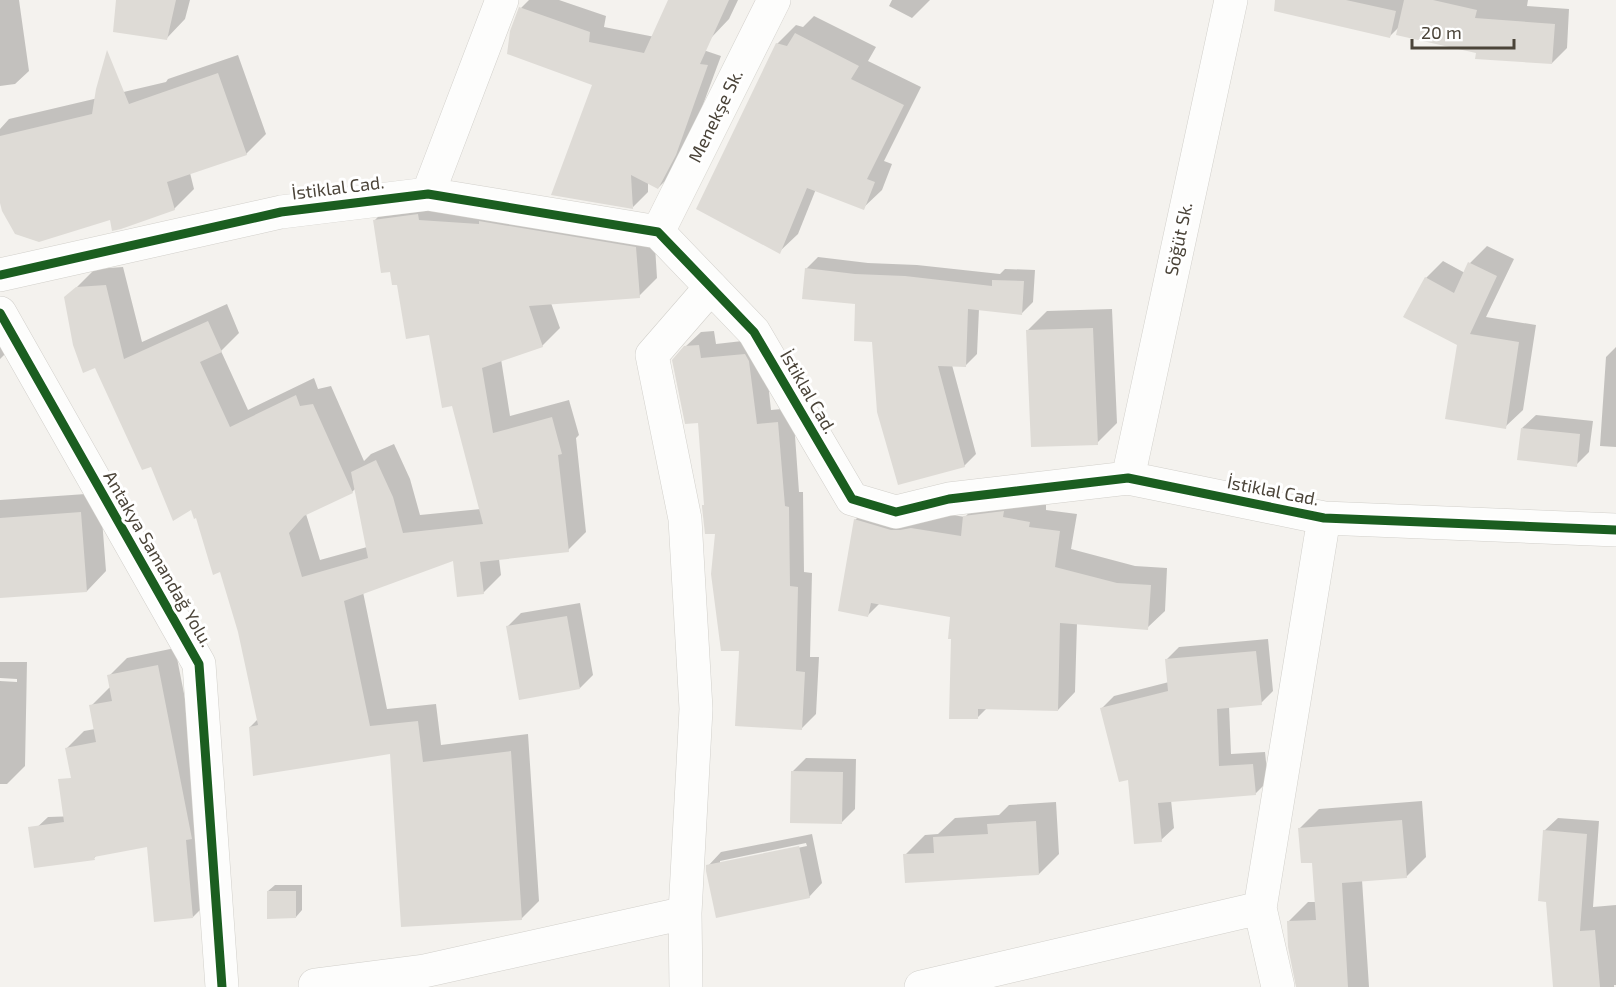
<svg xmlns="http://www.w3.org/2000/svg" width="1616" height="987" viewBox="0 0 1616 987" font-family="'Exo 2',sans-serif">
<rect width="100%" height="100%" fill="#f4f2ee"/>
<path fill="#0003" fill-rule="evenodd" d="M 0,0 L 19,0 L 29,71 L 15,84 L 0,86 Z
M 117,0 L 190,0 L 185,19 L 166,39 Z
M 529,0 L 559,0 L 606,16 L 604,27 L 660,38 L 662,36 L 721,56 L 691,137 L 674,172 L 658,188 L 648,182 L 648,192 L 633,207 L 594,84 L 521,8 Z
M 669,0 L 738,0 L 729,19 L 710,39 Z
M 892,0 L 930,0 L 912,18 L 889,6 Z
M 1324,0 L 1528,0 L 1527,6 L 1569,9 L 1567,48 L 1552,63 L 1477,52 L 1399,27 L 1390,36 Z
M 814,16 L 876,47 L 868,61 L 921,87 L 884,161 L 892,164 L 882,190 L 863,208 L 816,189 L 798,234 L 779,252 L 777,44 L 796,25 L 803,27 Z
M 238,55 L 266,134 L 246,154 L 190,173 L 194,189 L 174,209 L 111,218 L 0,195 L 0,129 L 9,119 L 166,82 L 168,79 Z
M 392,202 L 654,230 L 657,278 L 639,296 L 551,303 L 560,328 L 542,346 L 501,359 L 510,416 L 569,400 L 579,435 L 576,438 L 586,532 L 568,550 L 499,559 L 501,575 L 483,593 L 454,559 L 363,592 L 387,709 L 436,704 L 441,745 L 528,734 L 539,901 L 521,919 L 391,752 L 250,727 L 258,719 L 239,631 L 221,570 L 192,508 L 152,465 L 66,298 L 95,269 L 123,267 L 142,342 L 227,304 L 239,333 L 221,351 L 248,410 L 314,378 L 318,389 L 331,386 L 364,461 L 371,454 L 394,444 L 410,479 L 420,515 L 481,509 L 453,405 L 431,333 L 398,283 L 375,220 ZM 356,488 L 367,547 L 320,560 L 306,514 L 352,492 Z
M 1487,246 L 1514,259 L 1486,317 L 1536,325 L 1523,410 L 1505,427 L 1458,345 L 1426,278 L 1443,261 L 1465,273 L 1470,263 Z
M 818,257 L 868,263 L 917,265 L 1000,274 L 1005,269 L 1035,270 L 1033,302 L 1021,314 L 979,309 L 977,354 L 965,366 L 952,365 L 976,454 L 964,466 L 873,341 L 857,302 L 806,269 Z
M 0,308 L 9,350 L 0,359 Z
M 1112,309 L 1117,423 L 1097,443 L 1028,330 L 1047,311 Z
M 714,331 L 716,344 L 760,339 L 764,346 L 771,410 L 793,408 L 799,492 L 803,492 L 804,572 L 812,573 L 810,657 L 819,657 L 816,714 L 801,729 L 741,649 L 717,532 L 703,506 L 705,504 L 699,421 L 685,347 L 701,332 Z
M 1616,347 L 1616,447 L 1600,446 L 1606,357 Z
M 1536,415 L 1593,421 L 1589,452 L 1576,465 L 1522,428 Z
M 100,493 L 106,571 L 87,591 L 0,597 L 0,500 Z
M 982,499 L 1020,500 L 1046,505 L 1046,510 L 1077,514 L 1071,549 L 1135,566 L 1167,568 L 1165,611 L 1147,628 L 1077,623 L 1075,692 L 1058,710 L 987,708 L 977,718 L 952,616 L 880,603 L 868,615 L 855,520 L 873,502 L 965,517 Z
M 580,603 L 593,675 L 580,688 L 507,627 L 521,613 Z
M 1268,639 L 1273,691 L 1261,703 L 1229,706 L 1231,754 L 1265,752 L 1268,781 L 1255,794 L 1171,800 L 1174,828 L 1161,840 L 1129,778 L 1102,708 L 1114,696 L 1169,682 L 1166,660 L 1179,647 Z
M 175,648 L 209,820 L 211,899 L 193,917 L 149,845 L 97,855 L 94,858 L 30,834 L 48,817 L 139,814 L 66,749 L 84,731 L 95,729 L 91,706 L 109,688 L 111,687 L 109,676 L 127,658 Z
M 0,662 L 27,662 L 25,766 L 7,784 L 0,784 L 0,681 L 17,682 L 17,679 L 0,678 Z
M 806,758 L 856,759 L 855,809 L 842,822 L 792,772 Z
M 1422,801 L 1426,857 L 1406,877 L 1362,880 L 1369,987 L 1298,987 L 1288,922 L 1308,902 L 1317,902 L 1314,861 L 1300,828 L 1319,809 Z
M 1056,802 L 1059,854 L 1039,874 L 905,855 L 925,835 L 938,834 L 955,818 L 999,815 L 1009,805 Z
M 1558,818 L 1599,821 L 1593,907 L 1616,905 L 1616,985 L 1614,985 L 1614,987 L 1554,987 L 1544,831 Z
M 812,834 L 822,883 L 809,897 L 708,866 L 721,852 ZM 806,843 L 807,846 L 720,864 L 720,861 Z
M 275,885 L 302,885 L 302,910 L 296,917 L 268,891 Z"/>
<path fill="#dedbd6" d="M 116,0 L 176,0 L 167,40 L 113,32 Z
M 668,0 L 729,0 L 700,64 L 708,65 L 676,155 L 658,189 L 631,175 L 633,209 L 551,195 L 592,85 L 507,54 L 510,31 L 519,7 L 590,32 L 589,42 L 644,53 Z
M 1275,0 L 1346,0 L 1396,11 L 1390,38 L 1274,11 Z
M 1404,0 L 1433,0 L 1477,10 L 1475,18 L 1555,24 L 1552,64 L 1475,59 L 1476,53 L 1396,35 Z
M 795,33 L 859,66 L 851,79 L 904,105 L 867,179 L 875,182 L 864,210 L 807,188 L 780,254 L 696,209 L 776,43 L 787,46 Z
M 107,50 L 129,104 L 218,73 L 247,155 L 167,182 L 175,210 L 121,229 L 112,231 L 110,220 L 39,242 L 15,234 L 2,211 L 0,203 L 0,136 L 92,114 L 96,89 Z
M 418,214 L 419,220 L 479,224 L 479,221 L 636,247 L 640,298 L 529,306 L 543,347 L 482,368 L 493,433 L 552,417 L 562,454 L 558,455 L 569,552 L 480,562 L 484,594 L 457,597 L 453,561 L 344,601 L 370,726 L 418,721 L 423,762 L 511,751 L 522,920 L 401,927 L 390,754 L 253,776 L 249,727 L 258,725 L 238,632 L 220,572 L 213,575 L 196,518 L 194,519 L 191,510 L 173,521 L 151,467 L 142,470 L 95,368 L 83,373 L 73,345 L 64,297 L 76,287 L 106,285 L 124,359 L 208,321 L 222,352 L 200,362 L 230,427 L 296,395 L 300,406 L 313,404 L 353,493 L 304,516 L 289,533 L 302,577 L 368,558 L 351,472 L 376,460 L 393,497 L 403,533 L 483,524 L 452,406 L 442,408 L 429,335 L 406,339 L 397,285 L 392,285 L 390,272 L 381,273 L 373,220 Z
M 1468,262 L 1497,276 L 1470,334 L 1519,342 L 1506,429 L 1445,419 L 1457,345 L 1403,317 L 1425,277 L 1454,293 Z
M 805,268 L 855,274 L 905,276 L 992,286 L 992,280 L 1024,281 L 1022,315 L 968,309 L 966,367 L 938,366 L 965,467 L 898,485 L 877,412 L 872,342 L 854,341 L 855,304 L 802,299 Z
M 1093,328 L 1098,445 L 1031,447 L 1026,330 Z
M 699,345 L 701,358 L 745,354 L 749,361 L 757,424 L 778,422 L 785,506 L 789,507 L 790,586 L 798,587 L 796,671 L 805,672 L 802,730 L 735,726 L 739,651 L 721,651 L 711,574 L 715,534 L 705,534 L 702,507 L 702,505 L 704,505 L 698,423 L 685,424 L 672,360 L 684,346 Z
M 1521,428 L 1580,434 L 1577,467 L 1517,460 Z
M 1004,511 L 1003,517 L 1030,522 L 1029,527 L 1060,531 L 1055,567 L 1117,583 L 1151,585 L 1148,630 L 1060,623 L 1058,711 L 978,709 L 978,719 L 949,719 L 951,639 L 948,639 L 950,617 L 871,603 L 868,617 L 838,611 L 854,519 L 891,530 L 900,530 L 911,528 L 961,536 L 963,516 Z
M 81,512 L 87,592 L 0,598 L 0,518 Z
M 567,616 L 580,689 L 519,700 L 506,626 Z
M 1256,651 L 1262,705 L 1217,709 L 1219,766 L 1253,764 L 1256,795 L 1158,803 L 1162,842 L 1134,844 L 1128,780 L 1119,782 L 1100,708 L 1168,691 L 1165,659 Z
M 158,665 L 192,839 L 186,840 L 193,918 L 154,922 L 147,847 L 94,857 L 95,860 L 34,868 L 28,827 L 64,822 L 58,779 L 71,778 L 65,748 L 96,742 L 89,705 L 112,701 L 107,675 Z
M 791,771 L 843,772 L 842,824 L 790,823 Z
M 1402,820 L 1407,878 L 1342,883 L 1348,987 L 1296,987 L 1288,947 L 1287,921 L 1316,920 L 1312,863 L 1301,863 L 1298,828 Z
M 1036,821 L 1039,875 L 905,883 L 903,854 L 934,853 L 933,837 L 988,834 L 987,824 Z
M 1543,830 L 1587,834 L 1580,931 L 1595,930 L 1600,987 L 1553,987 L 1546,902 L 1538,901 Z
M 799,846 L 810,898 L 716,918 L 706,871 L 706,865 Z
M 267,891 L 296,891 L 296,918 L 267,919 Z"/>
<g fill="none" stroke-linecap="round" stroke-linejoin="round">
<g stroke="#d2d0cb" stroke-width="34">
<path id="minor" d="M 428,194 L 502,0
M 658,232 L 774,0
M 0,275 L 281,212 L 428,194 L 658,232 L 754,332 L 852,499 L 896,512 L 949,499 L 1128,478 L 1324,518 L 1616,530
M 0,313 L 199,664 L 222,987
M 1128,478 L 1231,0
M 315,985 L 424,971 L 685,913
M 686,987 L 685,913 L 696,709 L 685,519 L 652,355 L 711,287
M 921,987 L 1260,908
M 1278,987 L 1260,908 L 1324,518"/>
</g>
<use href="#minor" stroke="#fdfdfc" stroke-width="33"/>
<g stroke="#fff" stroke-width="13">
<path id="cycleway" d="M 0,275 L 281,212 L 428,194 L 658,232 L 754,332 L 852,499 L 896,512 L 949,499 L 1128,478 L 1324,518 L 1616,530
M 0,313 L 199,664 L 222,987"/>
</g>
<use href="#cycleway" stroke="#1b5e20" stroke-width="9"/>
</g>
<g text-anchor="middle" stroke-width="6" stroke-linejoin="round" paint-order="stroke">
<g font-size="18" fill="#4b4439" stroke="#fff">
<text transform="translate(716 116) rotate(-64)" y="6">Menekşe Sk.</text>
<text transform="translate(338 188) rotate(-7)" y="6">İstiklal Cad.</text>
<text transform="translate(1179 239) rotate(-78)" y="6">Söğüt Sk.</text>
<text transform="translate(808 392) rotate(60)" y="6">İstiklal Cad.</text>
<text transform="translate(1273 491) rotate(11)" y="6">İstiklal Cad.</text>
<text transform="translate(158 559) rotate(60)" y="6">Antakya Samandağ Yolu.</text>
</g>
</g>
<path d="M1412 39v9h102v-9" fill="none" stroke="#4b4439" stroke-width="3"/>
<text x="1421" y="39" font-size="18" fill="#4b4439" stroke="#ffffff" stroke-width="4.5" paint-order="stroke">20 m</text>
</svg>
